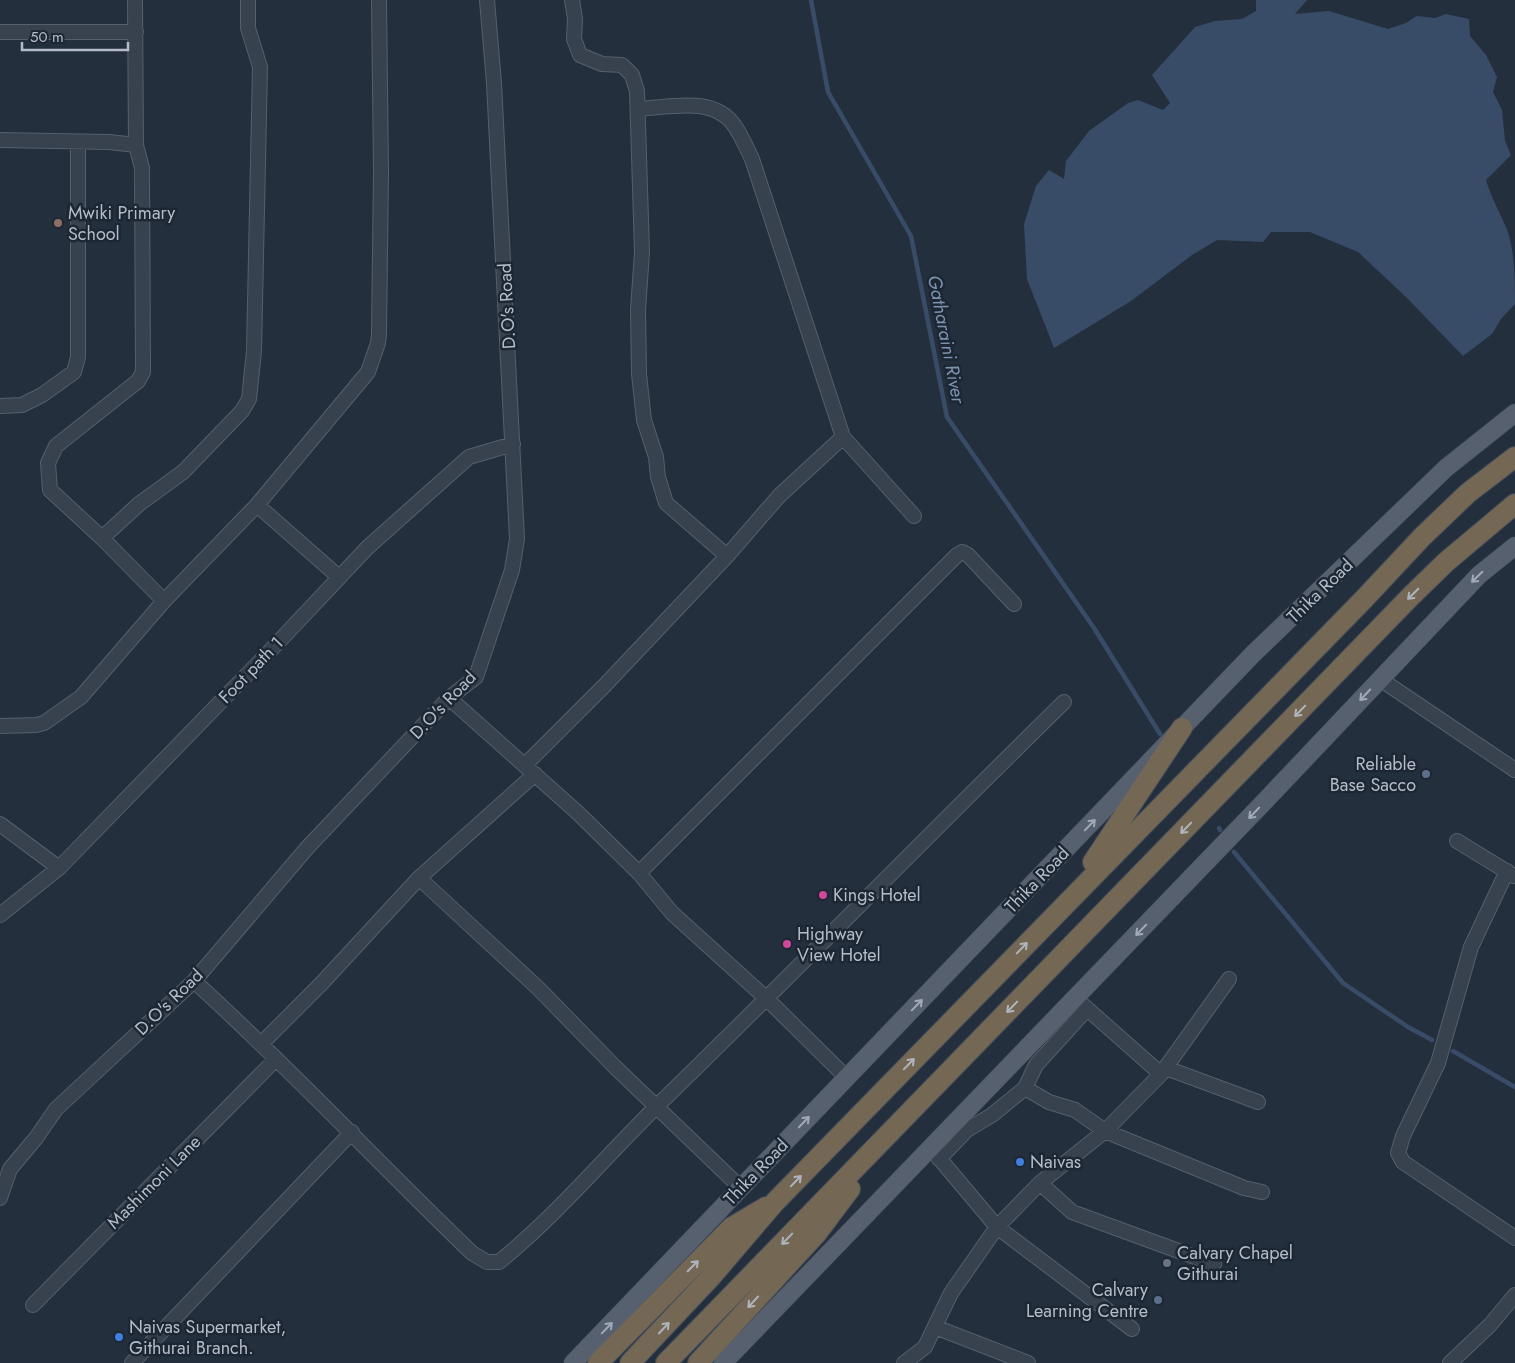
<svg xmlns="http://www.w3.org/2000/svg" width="1515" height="1363" viewBox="0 0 1515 1363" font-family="Jost,sans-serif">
<rect width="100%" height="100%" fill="#242f3e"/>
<path fill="#394c67" d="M 1256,0 L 1307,0 L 1295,14 L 1329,11 L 1388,29 L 1406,23 L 1417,16 L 1435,18 L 1446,14 L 1469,19 L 1470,36 L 1486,55 L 1497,77 L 1493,92 L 1502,110 L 1505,141 L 1511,155 L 1486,180 C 1491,197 1499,211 1506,227 C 1515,249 1515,281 1515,304 L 1501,319 L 1492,334 L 1463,356 L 1406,297 L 1358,252 L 1310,232 L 1271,232 L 1263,242 L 1217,240 L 1192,255 L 1131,301 L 1054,348 L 1027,279 L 1024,224 L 1036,186 L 1049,170 L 1064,179 L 1066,161 L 1089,131 L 1128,103 L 1138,100 L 1163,110 L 1170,103 L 1152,75 L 1195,27 L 1215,21 L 1242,19 L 1256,11 Z"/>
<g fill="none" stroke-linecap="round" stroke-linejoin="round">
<path stroke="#394c67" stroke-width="4.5" d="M 811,0 L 828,92 L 911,236 L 947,417 L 1094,628 L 1160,734
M 1219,828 L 1220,830
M 1234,852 L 1343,983 L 1408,1027 L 1432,1040
M 1453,1051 L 1515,1087"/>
<g stroke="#565f6c" stroke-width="16">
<path id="minor" d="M 135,0 L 136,145 L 142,168 L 143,372 L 138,381 L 56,446 L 48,463 L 50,490 L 102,538 L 164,601
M 572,0 L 575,19 L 574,39 L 580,55 L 602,64 L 622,65 L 632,75 L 637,91 L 642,252 L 638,310 L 639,374 L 644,420 L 656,457 L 658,477 L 666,503 L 727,556
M 0,32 L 136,32
M 639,109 C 671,107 716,95 736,128 C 742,137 747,149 752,159 L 843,437 L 914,516
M 0,140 L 109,142 L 136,145
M 0,406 L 22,405 L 42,395 L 74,372 L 78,357 L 78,142
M 257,505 L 339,577
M 102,538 L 139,504 L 183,472 L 242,411 L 249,399 L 254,351 L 260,67 L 248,28 L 248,0
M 1380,679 L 1515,770
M 449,698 L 578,813 L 639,873 L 672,913 L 767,999 L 847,1078
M 0,726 L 36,725 L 44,723 L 81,697 L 164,601 L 257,505 L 368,372 L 378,343 L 379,334 L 381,172 L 379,0
M 525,765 L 605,685 L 727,556 L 779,496 L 843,437
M 0,824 L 59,868
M 1457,841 L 1514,876
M 1507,871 L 1471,947 L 1438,1063 L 1403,1136 L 1398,1153 L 1403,1162 L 1515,1238
M 639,873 L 957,555 L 962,552 L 968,555 L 1014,604
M 419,878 L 538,988 L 615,1067 L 741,1188
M 0,915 L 59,868 L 269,652 L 368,547 L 469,457 L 513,444
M 194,981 C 290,1068 378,1163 472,1253 L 487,1262 L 499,1262 C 557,1215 605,1157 658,1105 C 795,972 928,835 1064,702
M 1075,998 L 1161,1074
M 262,1043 L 321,984 L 419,878 L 535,774
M 1166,1068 L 1258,1102
M 1025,1088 L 1036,1065 L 1087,1009
M 934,1152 L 997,1227 L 1132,1329
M 939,1159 L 967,1130 L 992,1115 L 1025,1088 L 1049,1102 L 1075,1110 L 1105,1131 L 1244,1188 L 1262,1192
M 1040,1183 L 1072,1212 L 1214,1264
M 0,1198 L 10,1169 L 36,1138 L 56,1109 L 194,981 L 307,848 L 449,698 L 476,677 L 512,570 L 517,539 L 494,83 L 487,0
M 33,1305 L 276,1059
M 935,1327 L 1028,1363
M 132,1363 L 352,1132
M 904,1363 L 925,1347 L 951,1293 L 997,1227 L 1040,1183 L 1105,1131 L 1161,1074 L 1229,979
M 1450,1363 L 1490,1325 L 1515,1295"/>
</g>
<g stroke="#414a57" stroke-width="19">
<path id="major" d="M 573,1363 L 1252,655 L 1446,468 L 1515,413
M 723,1363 L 1264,802 L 1479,575 L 1515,546"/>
</g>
<g stroke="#434c59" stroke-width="22">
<path id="highway" d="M 1093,862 L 1182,728
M 598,1363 L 732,1227 L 766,1207
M 630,1363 L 710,1278 L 775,1202 L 1364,599 L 1422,537 L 1468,493 L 1515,457
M 666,1363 L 1411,596 L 1446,562 L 1515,504
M 698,1363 L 817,1233 L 850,1189"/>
</g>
<use href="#minor" stroke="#38414e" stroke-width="14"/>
<use href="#major" stroke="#56606e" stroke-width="18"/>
<use href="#highway" stroke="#746855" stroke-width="20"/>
</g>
<defs><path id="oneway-shaft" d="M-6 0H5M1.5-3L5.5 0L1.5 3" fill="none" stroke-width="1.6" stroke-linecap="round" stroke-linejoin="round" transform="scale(1.25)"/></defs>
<g stroke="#a1aab7">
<use href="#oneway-shaft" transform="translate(1477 577) rotate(136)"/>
<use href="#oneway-shaft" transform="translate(1365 695) rotate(133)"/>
<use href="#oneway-shaft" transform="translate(1254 813) rotate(134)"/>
<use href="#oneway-shaft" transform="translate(1090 825) rotate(-46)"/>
<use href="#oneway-shaft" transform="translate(1141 930) rotate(134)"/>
<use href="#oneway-shaft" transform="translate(917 1005) rotate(-46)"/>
<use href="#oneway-shaft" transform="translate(804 1122) rotate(-46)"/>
<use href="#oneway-shaft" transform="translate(607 1328) rotate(-46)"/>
</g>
<g stroke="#aeb4bd">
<use href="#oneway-shaft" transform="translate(1413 594) rotate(135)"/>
<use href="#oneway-shaft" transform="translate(1300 711) rotate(134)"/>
<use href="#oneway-shaft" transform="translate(1186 828) rotate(134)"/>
<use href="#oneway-shaft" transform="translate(1022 948) rotate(-46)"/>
<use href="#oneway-shaft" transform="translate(1012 1007) rotate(134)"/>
<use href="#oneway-shaft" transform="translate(909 1064) rotate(-46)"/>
<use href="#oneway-shaft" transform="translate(796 1181) rotate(-46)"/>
<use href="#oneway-shaft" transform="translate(787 1239) rotate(134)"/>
<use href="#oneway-shaft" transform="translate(693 1266) rotate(-45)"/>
<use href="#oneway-shaft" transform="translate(753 1302) rotate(133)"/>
<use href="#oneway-shaft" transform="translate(664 1328) rotate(-47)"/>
</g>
<circle fill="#8d6e63" stroke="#1d2633" stroke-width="2" cx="58" cy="223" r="5"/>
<g fill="#5c6f8a" stroke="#1d2633" stroke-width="2">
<circle cx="1426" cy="774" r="5"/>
<circle cx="1158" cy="1300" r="5"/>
</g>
<g fill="#d1479c" stroke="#1d2633" stroke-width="2">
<circle cx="823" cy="895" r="5"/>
<circle cx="787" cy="944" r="5"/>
</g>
<g fill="#3f7fe0" stroke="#1d2633" stroke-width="2">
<circle cx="1020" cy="1162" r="5"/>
<circle cx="119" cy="1337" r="5"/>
</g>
<circle fill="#6b7280" stroke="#1d2633" stroke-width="2" cx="1167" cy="1263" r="5"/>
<g text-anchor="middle" stroke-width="5" stroke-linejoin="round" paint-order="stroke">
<g font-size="18" fill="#b4bcc9" stroke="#1d2633" text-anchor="start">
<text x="68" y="219">Mwiki Primary<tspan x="68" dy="21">School</tspan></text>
<text x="1416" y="770" text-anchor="end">Reliable<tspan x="1416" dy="21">Base Sacco</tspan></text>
<text x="833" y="901">Kings Hotel</text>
<text x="797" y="940">Highway<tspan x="797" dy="21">View Hotel</tspan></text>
<text x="1030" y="1168">Naivas</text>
<text x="1177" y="1259">Calvary Chapel<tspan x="1177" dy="21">Githurai</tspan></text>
<text x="1148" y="1296" text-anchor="end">Calvary<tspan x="1148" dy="21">Learning Centre</tspan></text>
<text x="129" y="1333">Naivas Supermarket,<tspan x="129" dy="21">Githurai Branch.</tspan></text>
</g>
<g font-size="18" fill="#b4bcc9" stroke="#1d2633">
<text transform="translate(507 306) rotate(-93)" y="6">D.O's Road</text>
<text transform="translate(1320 591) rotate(-44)" y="6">Thika Road</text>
<text transform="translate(251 670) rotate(-46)" y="6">Foot path 1</text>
<text transform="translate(443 705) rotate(-46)" y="6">D.O's Road</text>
<text transform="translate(1037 880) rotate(-46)" y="6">Thika Road</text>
<text transform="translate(169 1002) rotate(-44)" y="6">D.O's Road</text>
<text transform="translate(756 1172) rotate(-46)" y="6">Thika Road</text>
<text transform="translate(154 1182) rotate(-45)" y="6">Mashimoni Lane</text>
</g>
<g font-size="19" font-style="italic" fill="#7c92b1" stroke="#1d2633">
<text transform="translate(947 339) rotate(79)" y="7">Gatharaini River</text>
</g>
</g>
<path d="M22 42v8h106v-8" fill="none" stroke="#b4bcc9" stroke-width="2.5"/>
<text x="30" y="42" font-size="15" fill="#b4bcc9" stroke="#1d2633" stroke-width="4" paint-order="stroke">50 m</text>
</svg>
